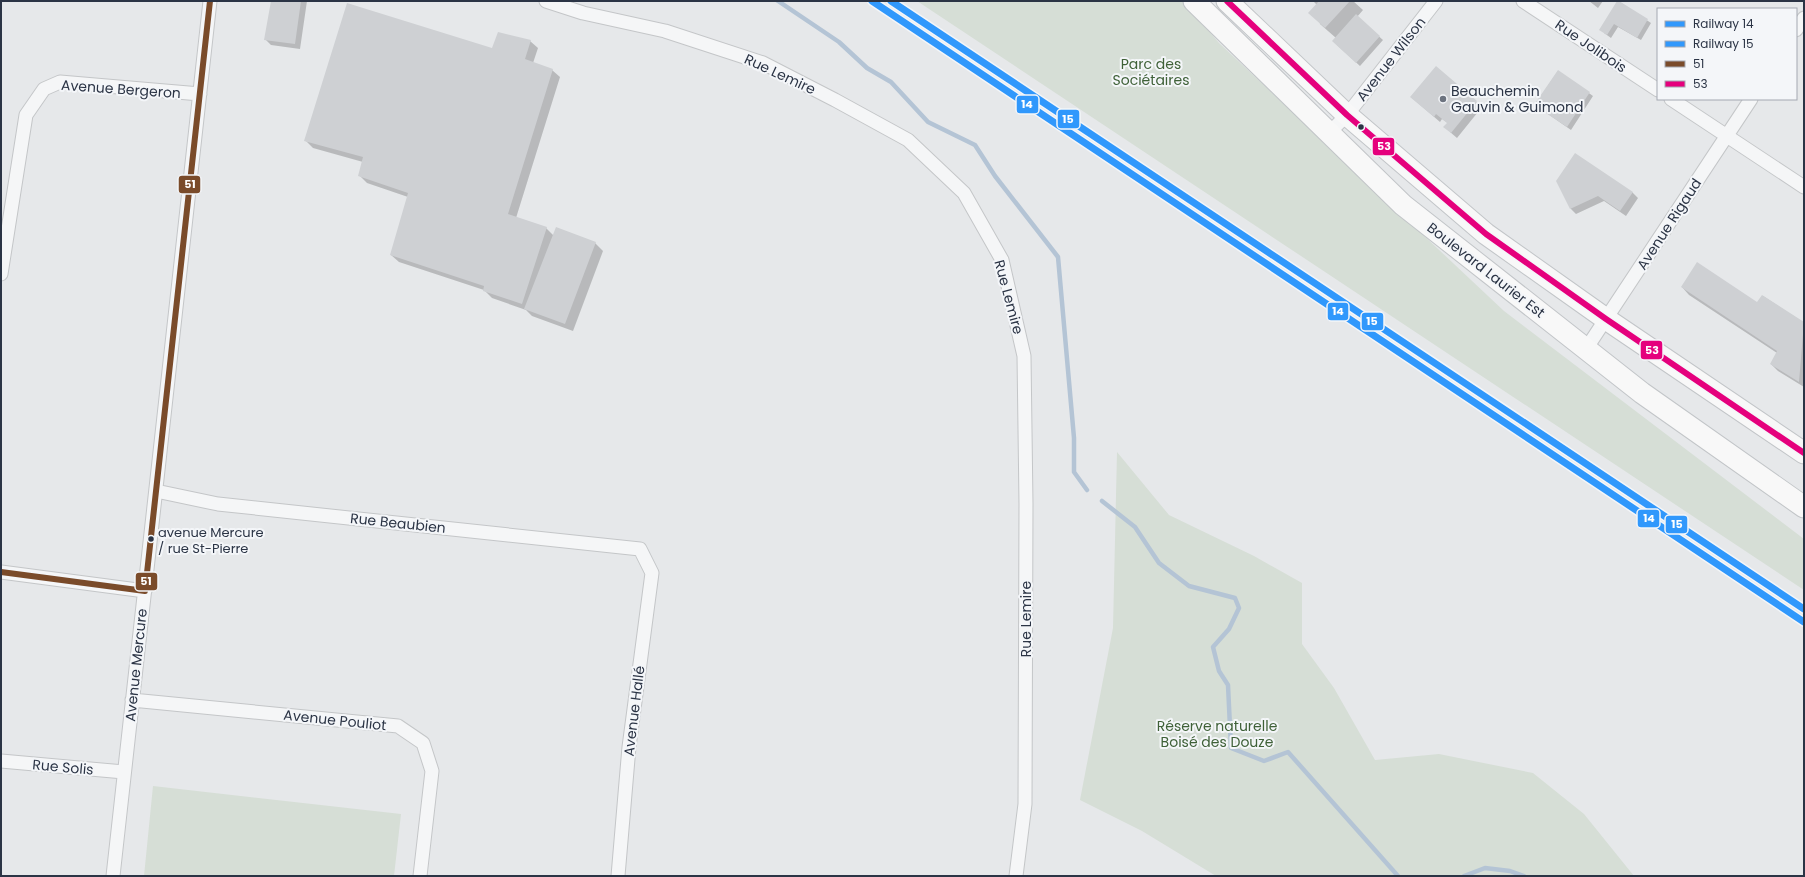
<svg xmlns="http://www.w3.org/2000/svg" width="1805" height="877" viewBox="0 0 1805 877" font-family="Poppins,sans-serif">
<rect width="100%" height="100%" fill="#e6e8ea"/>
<path fill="#d6ded6" d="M 917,1 L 1182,1 L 1189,7 L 1219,43 L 1504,311 L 1804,539 L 1804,590 Z
M 1117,452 L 1169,515 L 1254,556 L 1302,583 L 1302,644 L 1334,688 L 1375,760 L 1439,754 L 1533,773 L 1584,814 L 1634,876 L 1216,876 L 1142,831 L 1080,800 L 1113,628 Z
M 153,786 L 401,814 L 394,876 L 144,876 Z"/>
<path fill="#0003" d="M 272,1 L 307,1 L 300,49 L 271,45 L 265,39 Z
M 1313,1 L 1353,1 L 1363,10 L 1357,17 L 1383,40 L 1360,66 L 1337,45 L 1336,38 L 1320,24 L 1317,5 Z
M 1589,1 L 1603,1 L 1598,8 Z
M 1618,1 L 1651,23 L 1641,40 L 1618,27 L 1611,38 L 1604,33 Z
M 530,41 L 538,48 L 533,63 L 552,70 L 560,77 L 516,218 L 546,228 L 554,236 L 595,243 L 603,251 L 573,331 L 532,316 L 526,310 L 492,298 L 484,290 L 399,262 L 391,255 L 408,197 L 367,183 L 359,175 L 363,162 L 313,148 L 305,140 L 493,50 Z
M 1436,67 L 1482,107 L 1457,138 L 1450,132 L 1448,123 L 1442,119 L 1440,122 L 1411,97 Z
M 1558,71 L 1593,96 L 1571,130 L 1535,105 Z
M 1558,181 L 1632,192 L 1638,198 L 1626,216 L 1604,201 L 1576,214 L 1571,209 Z
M 1682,287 L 1757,304 L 1763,296 L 1804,323 L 1804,387 L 1778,371 L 1771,364 L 1777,353 L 1689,295 Z"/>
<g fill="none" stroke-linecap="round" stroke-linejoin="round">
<path stroke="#b4c4d5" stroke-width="4.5" d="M 778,1 L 839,42 L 867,68 L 891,82 L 928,122 L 975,145 L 995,176 L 1058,257 L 1074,438 L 1074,472 L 1087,490
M 1102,501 L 1135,527 L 1159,563 L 1189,586 L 1235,598 L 1239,608 L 1229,629 L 1213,647 L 1219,671 L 1228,685 L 1231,748 L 1264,761 L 1288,752 L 1398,876
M 1464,876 L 1485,868 L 1510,871 L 1524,876"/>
</g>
<path fill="#ced0d3" d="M 271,1 L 301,1 L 295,44 L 264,40 Z
M 1319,1 L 1350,1 L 1325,28 L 1308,13 Z
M 1617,1 L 1619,1 L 1648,19 L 1637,38 L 1614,24 L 1607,35 L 1599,30 Z
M 347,3 L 492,48 L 498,32 L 531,40 L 525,59 L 553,69 L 508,214 L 547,227 L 522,304 L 483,291 L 484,286 L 390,255 L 408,193 L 358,176 L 363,157 L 304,141 Z
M 1356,14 L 1380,36 L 1356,63 L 1332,41 Z
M 1436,66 L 1477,101 L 1451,133 L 1443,127 L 1447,123 L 1436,114 L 1434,117 L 1410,97 Z
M 1558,70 L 1590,92 L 1567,127 L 1534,105 Z
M 1575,153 L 1633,192 L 1620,211 L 1598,196 L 1570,209 L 1556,181 Z
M 556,227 L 596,242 L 565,324 L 524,309 Z
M 1697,262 L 1757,302 L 1762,295 L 1804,322 L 1799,382 L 1770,364 L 1777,351 L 1681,287 Z"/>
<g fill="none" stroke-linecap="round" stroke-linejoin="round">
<g stroke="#c4c6c8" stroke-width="15">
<path id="minor" d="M 546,1 L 583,13 L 665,31 L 763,63 L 835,100 L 908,140 L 964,193 L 1002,260 L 1024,356 L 1026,504 L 1025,804 L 1016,876
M 1523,1 L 1658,90
M 1796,30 L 1804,18
M 1671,99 L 1804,187
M 1329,133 L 1347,115 L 1436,1
M 1,274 L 26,115 L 44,89 L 60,82 L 200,94
M 1586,349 L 1751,99
M 156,491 L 218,504 L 640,549 L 652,573 L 629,747 L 618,876
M 1,572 L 145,591
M 132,700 L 398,726 L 423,743 L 432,771 L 420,876
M 1,761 L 124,772
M 113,876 L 210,1"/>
</g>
<g stroke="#c2c5c8" stroke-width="23">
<path id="primary" d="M 1194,1 L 1403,205 L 1642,393 L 1804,507
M 1227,1 L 1347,115 L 1486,234 L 1606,319 L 1804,453"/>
</g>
<use href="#minor" stroke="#f5f6f7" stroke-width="13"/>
<use href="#primary" stroke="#f8f8f8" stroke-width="21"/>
<g stroke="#f4f6f9" stroke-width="9">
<path id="bus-1" d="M 1,572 L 145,591 L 210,1"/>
</g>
<g stroke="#f4f6f9" stroke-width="9">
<path id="bus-2" d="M 1227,1 L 1347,115 L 1486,234 L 1606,319 L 1804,453"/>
</g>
<use href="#bus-1" stroke="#7a4b2a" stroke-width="6"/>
<use href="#bus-2" stroke="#e5007d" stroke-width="6"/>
<g stroke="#f4f6f9" stroke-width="10">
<path id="rail-1" d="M 872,1 L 1804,622"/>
</g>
<g stroke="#f4f6f9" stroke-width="10">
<path id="rail-2" d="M 891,1 L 1804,609"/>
</g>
<use href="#rail-1" stroke="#3098fc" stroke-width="7"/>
<use href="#rail-2" stroke="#3098fc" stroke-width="7"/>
</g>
<circle fill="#6c737f" stroke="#f4f6f9" stroke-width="1.5" cx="1443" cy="99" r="4"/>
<g fill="#2b3445" stroke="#f4f6f9" stroke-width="1.5">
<circle cx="1361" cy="127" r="3.5"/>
<circle cx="151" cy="539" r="3.5"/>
</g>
<g text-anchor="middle" stroke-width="4" stroke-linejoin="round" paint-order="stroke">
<g font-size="13" fill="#2b3445" stroke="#f4f6f9" text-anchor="start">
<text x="158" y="537">avenue Mercure<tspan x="158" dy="16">/ rue St-Pierre</tspan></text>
</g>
<g font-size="14" fill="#2b3445" stroke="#f4f6f9">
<text transform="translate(1591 46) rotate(34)" y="5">Rue Jolibois</text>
<text transform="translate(1391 59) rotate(-52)" y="5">Avenue Wilson</text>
<text transform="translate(780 74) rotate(25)" y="5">Rue Lemire</text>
<text transform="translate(121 89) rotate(4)" y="5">Avenue Bergeron</text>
<text transform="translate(1669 224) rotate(-57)" y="5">Avenue Rigaud</text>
<text transform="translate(1486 270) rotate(38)" y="5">Boulevard Laurier Est</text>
<text transform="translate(1009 297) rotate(75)" y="5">Rue Lemire</text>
<text transform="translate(398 523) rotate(6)" y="5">Rue Beaubien</text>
<text transform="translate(1026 619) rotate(-90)" y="5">Rue Lemire</text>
<text transform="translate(136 665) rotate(-84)" y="5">Avenue Mercure</text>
<text transform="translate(634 711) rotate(-83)" y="5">Avenue Hallé</text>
<text transform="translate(335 720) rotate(6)" y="5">Avenue Pouliot</text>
<text transform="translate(63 767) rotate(5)" y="5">Rue Solis</text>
</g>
<g font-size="14" fill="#3f6138" stroke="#f4f6f9">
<text x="1151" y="69">Parc des<tspan x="1151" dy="16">Sociétaires</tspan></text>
<text x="1217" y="731">Réserve naturelle<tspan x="1217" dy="16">Boisé des Douze</tspan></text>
</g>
<g font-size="14" fill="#2b3445" stroke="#f4f6f9" text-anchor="start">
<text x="1451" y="96">Beauchemin<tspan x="1451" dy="16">Gauvin &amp; Guimond</tspan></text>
</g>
</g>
<g stroke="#f4f6f9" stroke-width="1.5">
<rect x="1016" y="95" width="23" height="19" rx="4" fill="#3098fc"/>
<rect x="1057" y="109" width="23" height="20" rx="4" fill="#3098fc"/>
<rect x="1372" y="137" width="23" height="19" rx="4" fill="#e5007d"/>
<rect x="178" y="175" width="23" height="19" rx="4" fill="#7a4b2a"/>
<rect x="1327" y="302" width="22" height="19" rx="4" fill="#3098fc"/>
<rect x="1361" y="312" width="23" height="19" rx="4" fill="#3098fc"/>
<rect x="1640" y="340" width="23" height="20" rx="4" fill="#e5007d"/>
<rect x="1637" y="509" width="23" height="19" rx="4" fill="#3098fc"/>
<rect x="1665" y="515" width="23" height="19" rx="4" fill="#3098fc"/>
<rect x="135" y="572" width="23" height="19" rx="4" fill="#7a4b2a"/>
</g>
<g font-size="11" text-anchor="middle" font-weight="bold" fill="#fff">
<text x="1027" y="108">14</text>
<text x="1068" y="123">15</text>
<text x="1384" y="150">53</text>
<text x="190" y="188">51</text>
<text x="1338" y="315">14</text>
<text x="1372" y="325">15</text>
<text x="1652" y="354">53</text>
<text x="1649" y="522">14</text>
<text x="1677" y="528">15</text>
<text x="146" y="585">51</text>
</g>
<rect width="1805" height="877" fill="none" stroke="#2b3445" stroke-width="4"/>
<rect x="1657" y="8" width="140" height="92" fill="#f4f6f9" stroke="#a4a8b1"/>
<rect x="1665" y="21" width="20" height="6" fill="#3098fc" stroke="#a4a8b1"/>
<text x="1693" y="28" font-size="12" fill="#2b3445">Railway 14</text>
<rect x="1665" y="41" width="20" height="6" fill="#3098fc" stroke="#a4a8b1"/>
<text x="1693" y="48" font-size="12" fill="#2b3445">Railway 15</text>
<rect x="1665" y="61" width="20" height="6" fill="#7a4b2a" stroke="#a4a8b1"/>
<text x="1693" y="68" font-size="12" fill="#2b3445">51</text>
<rect x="1665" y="81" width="20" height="6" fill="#e5007d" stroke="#a4a8b1"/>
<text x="1693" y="88" font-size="12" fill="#2b3445">53</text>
</svg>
